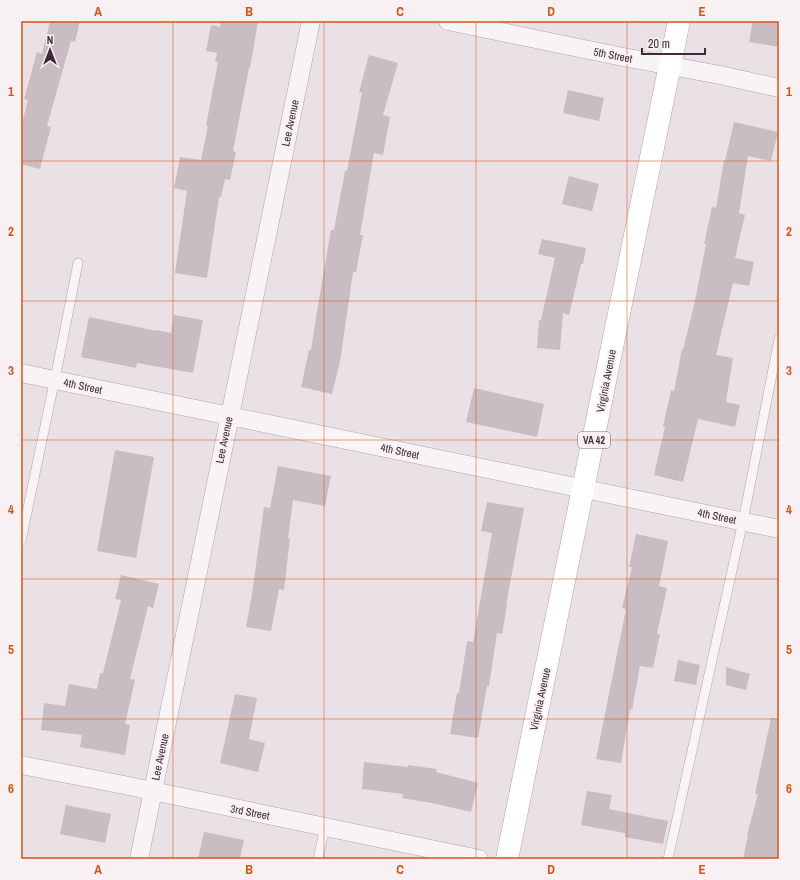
<svg xmlns="http://www.w3.org/2000/svg" width="800" height="880" viewBox="0 0 800 880" font-family="'Archivo Narrow',sans-serif">
<rect width="100%" height="100%" fill="#e9e1e6"/>
<path fill="#c9bcc3" d="M 50,21 L 80,21 L 75,42 L 71,41 L 47,126 L 51,127 L 40,169 L 21,164 L 21,127 L 28,100 L 24,99 L 37,52 L 42,54 Z
M 221,21 L 258,21 L 250,68 L 249,68 L 233,151 L 236,152 L 230,180 L 225,179 L 221,197 L 219,197 L 207,278 L 175,273 L 187,191 L 174,188 L 180,157 L 201,160 L 208,126 L 206,126 L 218,62 L 215,62 L 217,53 L 206,51 L 211,25 L 220,27 Z
M 753,21 L 779,21 L 779,47 L 749,42 Z
M 369,55 L 398,63 L 383,115 L 390,117 L 383,155 L 374,153 L 360,235 L 363,235 L 356,272 L 353,272 L 340,362 L 332,394 L 301,387 L 309,350 L 311,350 L 320,293 L 331,230 L 334,230 L 345,171 L 347,171 L 362,93 L 359,92 Z
M 568,90 L 604,98 L 599,121 L 563,113 Z
M 734,122 L 778,132 L 771,161 L 748,156 L 739,213 L 745,215 L 735,258 L 754,262 L 749,286 L 733,283 L 716,355 L 733,358 L 726,402 L 740,405 L 735,427 L 698,419 L 683,482 L 654,475 L 665,427 L 663,426 L 671,390 L 674,391 L 682,349 L 683,350 L 695,301 L 706,244 L 704,244 L 712,207 L 716,208 L 724,160 L 725,161 Z
M 569,176 L 599,184 L 592,211 L 562,204 Z
M 542,239 L 586,248 L 583,264 L 581,264 L 569,315 L 563,313 L 560,350 L 537,348 L 539,320 L 541,320 L 555,258 L 538,254 Z
M 174,315 L 203,320 L 193,373 L 137,363 L 136,368 L 81,357 L 89,317 L 157,331 L 157,330 L 171,333 Z
M 474,388 L 544,404 L 537,437 L 466,422 Z
M 115,450 L 154,457 L 136,558 L 97,551 Z
M 278,466 L 331,476 L 325,506 L 293,500 L 288,539 L 290,538 L 284,590 L 279,589 L 271,631 L 246,627 L 252,594 L 264,507 L 270,508 Z
M 487,502 L 524,508 L 506,605 L 507,605 L 502,634 L 497,633 L 489,686 L 487,686 L 478,738 L 450,734 L 457,693 L 459,693 L 467,641 L 473,642 L 492,533 L 481,531 Z
M 636,534 L 668,541 L 659,586 L 667,588 L 657,634 L 660,634 L 653,668 L 640,666 L 632,710 L 630,709 L 621,763 L 596,759 L 626,609 L 622,608 L 632,567 L 629,567 Z
M 121,575 L 159,584 L 153,608 L 148,606 L 130,679 L 135,680 L 125,724 L 130,725 L 125,755 L 80,747 L 82,735 L 41,730 L 44,703 L 65,706 L 69,684 L 97,689 L 100,673 L 103,673 L 121,600 L 115,599 Z
M 678,660 L 700,665 L 696,685 L 674,681 Z
M 726,667 L 750,674 L 746,690 L 726,685 Z
M 235,694 L 257,698 L 249,739 L 265,743 L 258,772 L 220,763 Z
M 771,718 L 779,719 L 779,859 L 743,859 L 748,835 L 747,835 L 758,794 L 755,794 Z
M 364,762 L 408,767 L 408,765 L 437,769 L 436,772 L 478,783 L 471,812 L 437,804 L 402,798 L 403,794 L 362,789 Z
M 587,791 L 612,795 L 609,809 L 668,821 L 663,844 L 625,837 L 625,833 L 581,825 Z
M 66,805 L 111,814 L 105,843 L 60,834 Z
M 204,832 L 244,840 L 240,859 L 198,859 Z"/>
<g fill="none" stroke-linecap="round" stroke-linejoin="round">
<g stroke="#b0a3aa" stroke-width="10">
<path id="lane" d="M 21,541 L 58,364 L 78,263
M 318,859 L 325,827
M 668,859 L 743,521 L 779,339"/>
</g>
<g stroke="#b0a3aa" stroke-width="19">
<path id="street" d="M 448,21 L 618,56 L 720,75 L 779,88
M 21,373 L 779,529
M 21,765 L 119,784 L 479,859
M 139,859 L 311,21"/>
</g>
<g stroke="#b5a1ac" stroke-width="23">
<path id="primary" d="M 507,859 L 679,21"/>
</g>
<use href="#lane" stroke="#f8f4f6" stroke-width="9"/>
<use href="#street" stroke="#f8f4f6" stroke-width="18"/>
<use href="#primary" stroke="#fff" stroke-width="22"/>
</g>
<path fill="none" stroke="#d75410" stroke-width="1" stroke-opacity="0.55" d="M 173,21 L 173,859M 324,21 L 324,859M 476,21 L 476,859M 627,21 L 627,859M 21,161 L 779,161M 21,301 L 779,301M 21,440 L 779,440M 21,579 L 779,579M 21,719 L 779,719"/>
<g text-anchor="middle" stroke-width="4" stroke-linejoin="round" paint-order="stroke">
<rect fill="#f7f1f4" stroke="#78666e" stroke-width="1" x="578" y="432" width="32" height="16" rx="3"/>
<g font-size="10" font-weight="bold" fill="#412a35">
<text x="594" y="444">VA 42</text>
</g>
<g font-size="11" fill="#412a35" stroke="#f7f1f4">
<text transform="translate(613 55) rotate(11)" y="4">5th Street</text>
<text transform="translate(290 123) rotate(-78)" y="4">Lee Avenue</text>
<text transform="translate(606 381) rotate(-79)" y="4">Virginia Avenue</text>
<text transform="translate(83 386) rotate(12)" y="4">4th Street</text>
<text transform="translate(224 440) rotate(-78)" y="4">Lee Avenue</text>
<text transform="translate(400 451) rotate(12)" y="4">4th Street</text>
<text transform="translate(717 516) rotate(12)" y="4">4th Street</text>
<text transform="translate(540 699) rotate(-78)" y="4">Virginia Avenue</text>
<text transform="translate(160 757) rotate(-78)" y="4">Lee Avenue</text>
<text transform="translate(250 812) rotate(11)" y="4">3rd Street</text>
</g>
</g>
<rect width="800" height="880" fill="none" stroke="#f7f1f4" stroke-width="44"/>
<g transform="translate(50 50)" stroke="#f7f1f4" stroke-width="3" paint-order="stroke">
<path d="M0-3L7 15L0 10L-7 15Z" fill="#412a35"/>
<text y="-6" font-size="11" font-weight="bold" text-anchor="middle" fill="#412a35">N</text>
</g>
<path d="M642 48v6h63v-6" fill="none" stroke="#412a35" stroke-width="2"/>
<text x="648" y="48" font-size="12" fill="#412a35" stroke="#f7f1f4" stroke-width="3" paint-order="stroke">20 m</text>
<rect x="22" y="22" width="756" height="836" fill="none" stroke="#d75410" stroke-width="1.5"/>
<g font-size="13" text-anchor="middle" font-weight="bold" fill="#d75410">
<text x="98" y="16">A</text>
<text x="249" y="16">B</text>
<text x="400" y="16">C</text>
<text x="551" y="16">D</text>
<text x="702" y="16">E</text>
<text x="11" y="96">1</text>
<text x="789" y="96">1</text>
<text x="11" y="236">2</text>
<text x="789" y="236">2</text>
<text x="11" y="375">3</text>
<text x="789" y="375">3</text>
<text x="11" y="514">4</text>
<text x="789" y="514">4</text>
<text x="11" y="654">5</text>
<text x="789" y="654">5</text>
<text x="11" y="793">6</text>
<text x="789" y="793">6</text>
<text x="98" y="874">A</text>
<text x="249" y="874">B</text>
<text x="400" y="874">C</text>
<text x="551" y="874">D</text>
<text x="702" y="874">E</text>
</g>
</svg>
